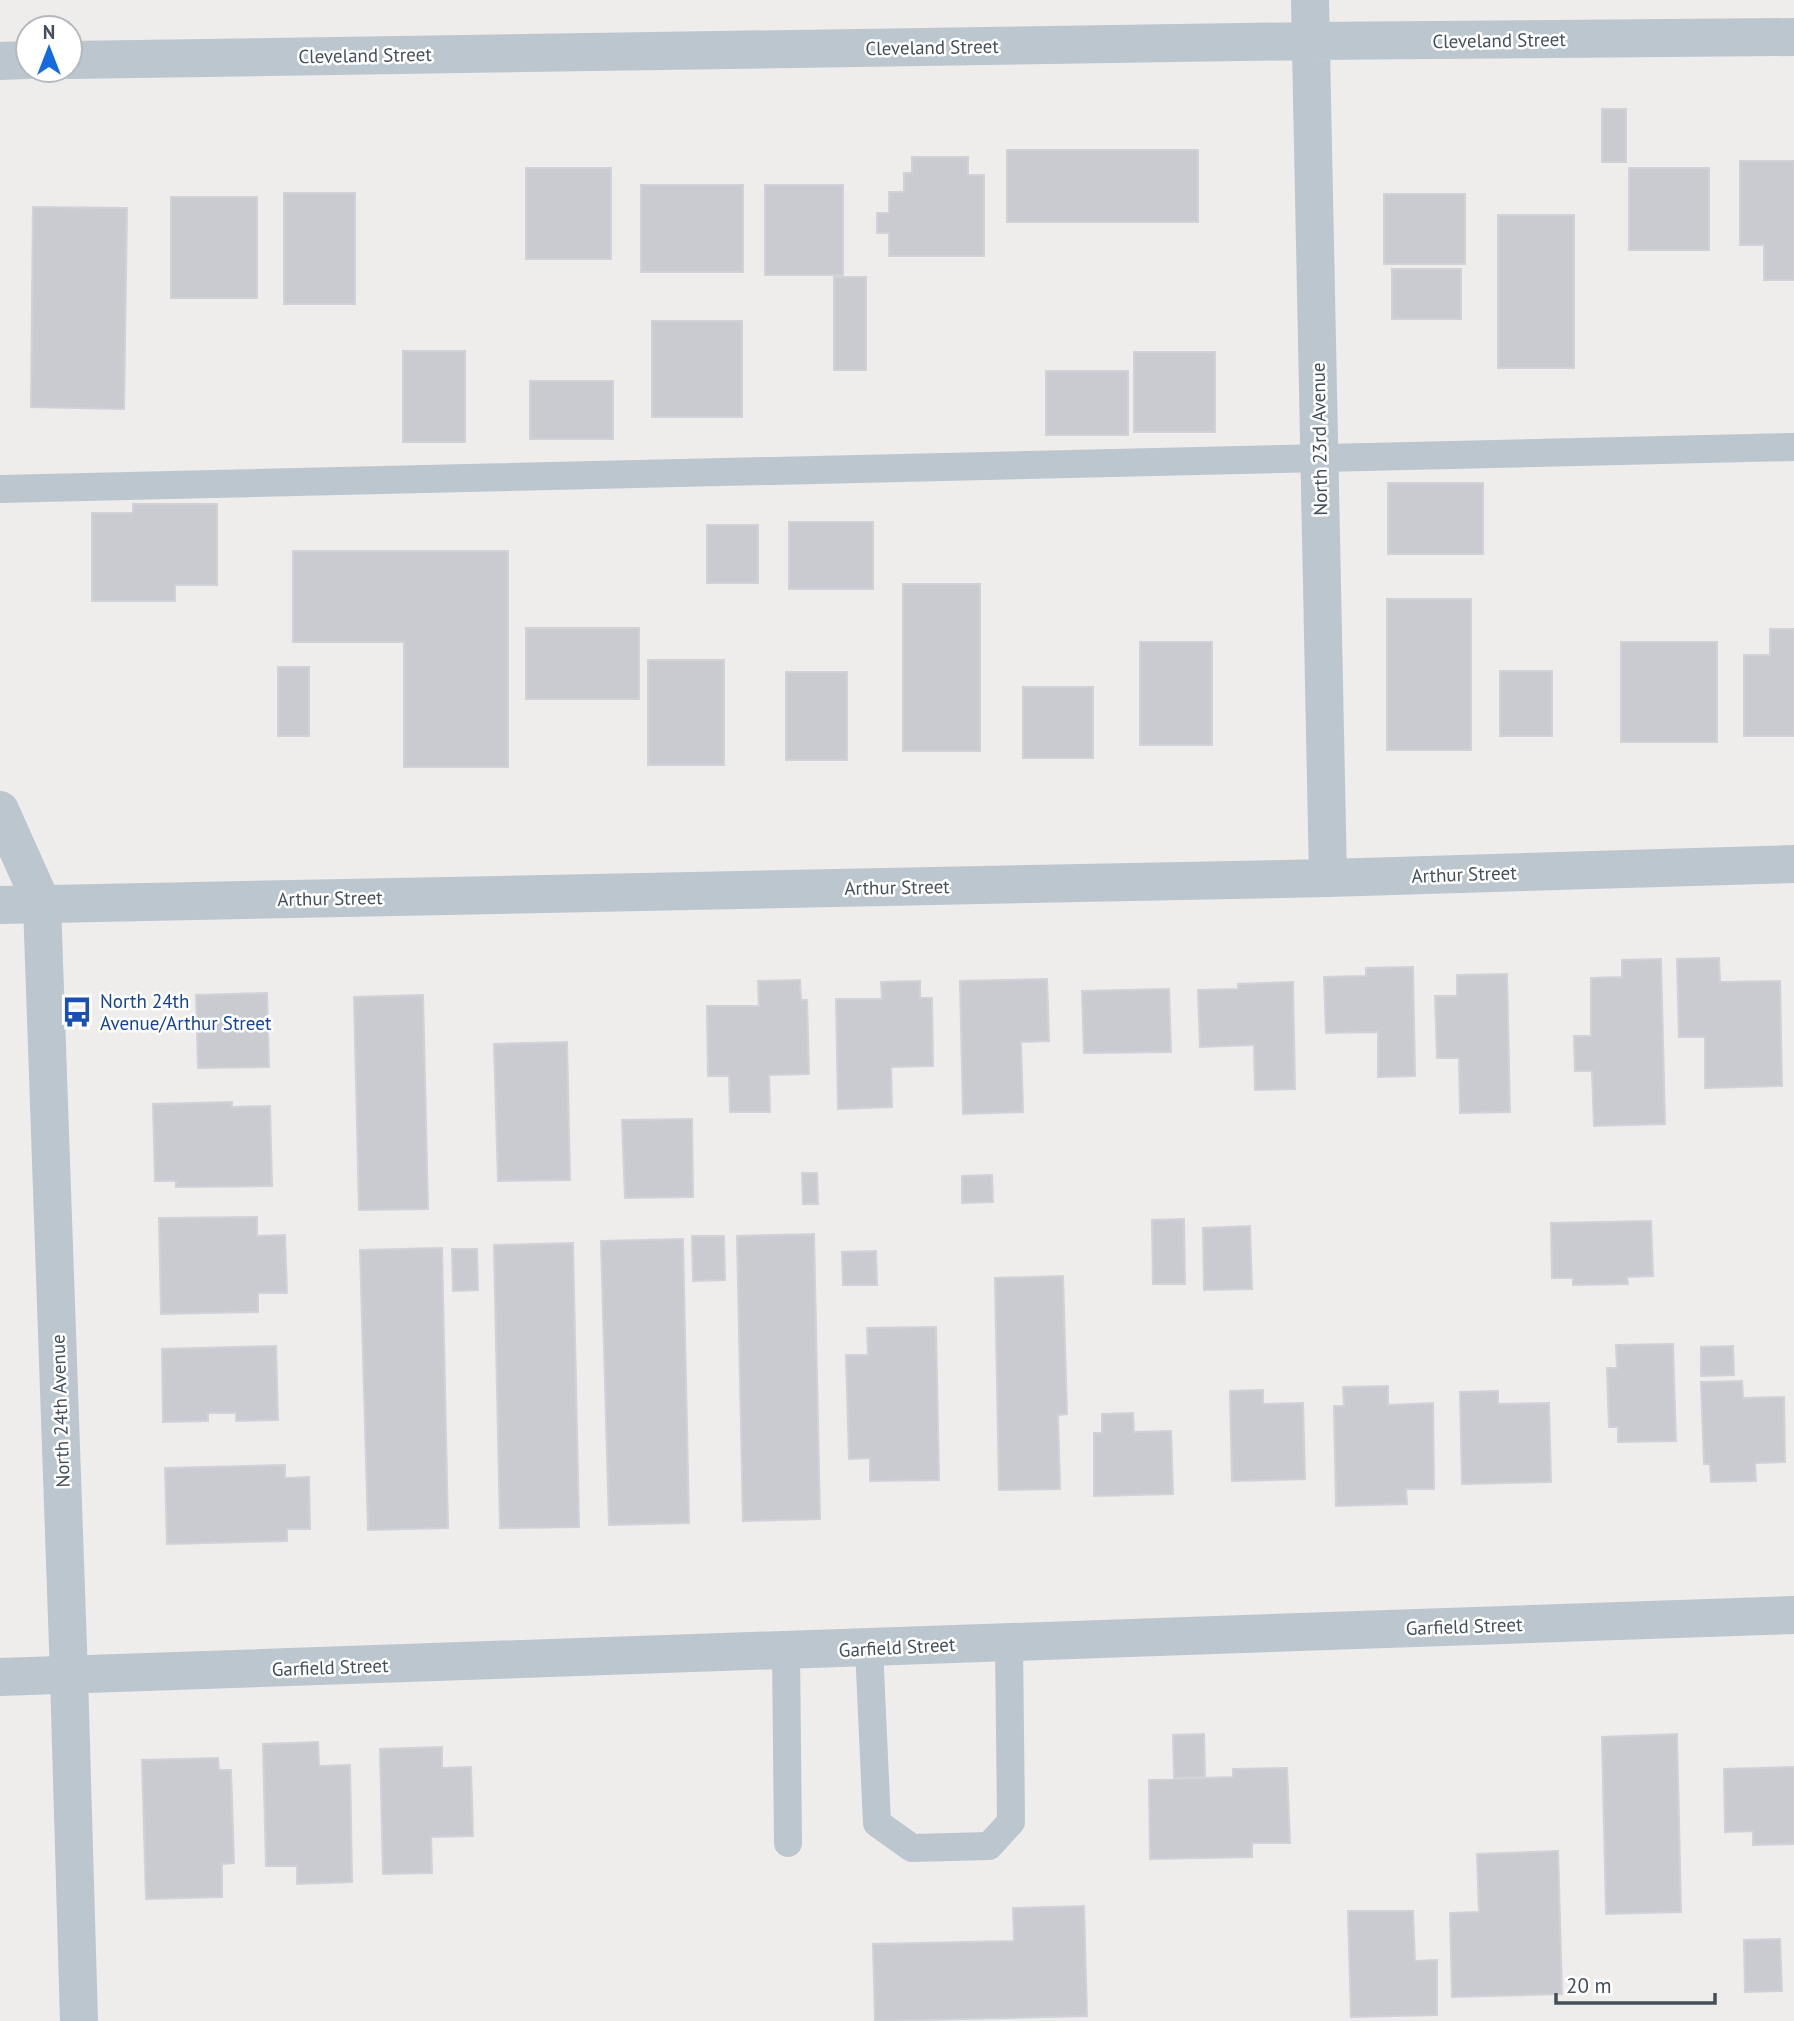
<svg xmlns="http://www.w3.org/2000/svg" width="1794" height="2021" viewBox="0 0 1794 2021" font-family="'PT Sans',sans-serif">
<rect width="100%" height="100%" fill="#efecec"/>
<path fill="#c9cbd1" stroke="#d0d2d8" stroke-width="2" d="M 1602,109 L 1626,109 L 1626,162 L 1602,162 Z
M 1007,150 L 1198,150 L 1198,222 L 1007,222 Z
M 912,157 L 968,157 L 968,175 L 984,175 L 984,256 L 889,256 L 889,233 L 877,233 L 877,213 L 889,213 L 889,192 L 904,192 L 904,173 L 912,173 Z
M 1740,161 L 1794,161 L 1794,280 L 1764,280 L 1764,245 L 1740,245 Z
M 526,168 L 611,168 L 611,259 L 526,259 Z
M 1629,168 L 1709,168 L 1709,250 L 1629,250 Z
M 641,185 L 743,185 L 743,272 L 641,272 Z
M 765,185 L 843,185 L 843,275 L 765,275 Z
M 284,193 L 355,193 L 355,304 L 284,304 Z
M 1384,194 L 1465,194 L 1465,264 L 1384,264 Z
M 171,197 L 257,197 L 257,298 L 171,298 Z
M 33,207 L 127,208 L 124,409 L 31,407 Z
M 1498,215 L 1574,215 L 1574,368 L 1498,368 Z
M 1392,269 L 1461,269 L 1461,319 L 1392,319 Z
M 834,277 L 866,277 L 866,370 L 834,370 Z
M 652,321 L 742,321 L 742,417 L 652,417 Z
M 403,351 L 465,351 L 465,442 L 403,442 Z
M 1134,352 L 1215,352 L 1215,432 L 1134,432 Z
M 1046,371 L 1128,371 L 1128,435 L 1046,435 Z
M 530,381 L 613,381 L 613,439 L 530,439 Z
M 1388,483 L 1483,483 L 1483,554 L 1388,554 Z
M 133,504 L 217,504 L 217,585 L 175,585 L 175,601 L 92,601 L 92,513 L 133,513 Z
M 789,522 L 873,522 L 873,589 L 789,589 Z
M 707,525 L 758,525 L 758,583 L 707,583 Z
M 293,551 L 508,551 L 508,767 L 404,767 L 404,642 L 293,642 Z
M 903,584 L 980,584 L 980,751 L 903,751 Z
M 1387,599 L 1471,599 L 1471,750 L 1387,750 Z
M 526,628 L 639,628 L 639,699 L 526,699 Z
M 1770,629 L 1794,629 L 1794,736 L 1744,736 L 1744,655 L 1770,655 Z
M 1140,642 L 1212,642 L 1212,745 L 1140,745 Z
M 1621,642 L 1717,642 L 1717,742 L 1621,742 Z
M 648,660 L 724,660 L 724,765 L 648,765 Z
M 278,667 L 309,667 L 309,736 L 278,736 Z
M 1500,671 L 1552,671 L 1552,736 L 1500,736 Z
M 786,672 L 847,672 L 847,760 L 786,760 Z
M 1023,687 L 1093,687 L 1093,758 L 1023,758 Z
M 1719,958 L 1720,982 L 1780,981 L 1782,1086 L 1705,1088 L 1705,1037 L 1679,1037 L 1677,959 Z
M 1661,959 L 1665,1124 L 1594,1126 L 1592,1071 L 1575,1071 L 1574,1036 L 1591,1036 L 1591,978 L 1622,977 L 1622,960 Z
M 1413,967 L 1415,1076 L 1378,1077 L 1378,1032 L 1326,1033 L 1324,977 L 1366,976 L 1366,968 Z
M 1507,974 L 1510,1112 L 1460,1113 L 1459,1058 L 1437,1058 L 1435,996 L 1457,996 L 1457,975 Z
M 1047,979 L 1049,1041 L 1021,1042 L 1023,1112 L 963,1114 L 960,981 Z
M 800,980 L 801,1000 L 807,1000 L 809,1074 L 769,1075 L 770,1112 L 730,1112 L 729,1076 L 708,1076 L 707,1006 L 759,1006 L 758,981 Z
M 920,981 L 920,998 L 932,998 L 933,1066 L 891,1067 L 892,1107 L 838,1109 L 836,999 L 882,999 L 881,982 Z
M 1293,982 L 1295,1089 L 1255,1090 L 1254,1045 L 1200,1047 L 1198,990 L 1238,989 L 1238,984 Z
M 1169,989 L 1171,1052 L 1084,1053 L 1082,991 Z
M 267,993 L 269,1067 L 198,1068 L 196,995 Z
M 423,995 L 428,1209 L 359,1210 L 354,997 Z
M 567,1042 L 570,1180 L 498,1181 L 494,1044 Z
M 232,1102 L 232,1107 L 270,1106 L 272,1186 L 176,1187 L 176,1181 L 155,1181 L 153,1104 Z
M 692,1119 L 693,1197 L 625,1198 L 622,1120 Z
M 802,1173 L 817,1173 L 818,1204 L 803,1204 Z
M 992,1175 L 993,1202 L 962,1203 L 962,1176 Z
M 257,1217 L 257,1236 L 285,1235 L 287,1293 L 258,1293 L 258,1312 L 161,1314 L 159,1218 Z
M 1184,1219 L 1185,1284 L 1153,1284 L 1152,1220 Z
M 1651,1221 L 1653,1276 L 1627,1277 L 1628,1284 L 1573,1285 L 1573,1278 L 1552,1278 L 1551,1223 Z
M 1250,1226 L 1252,1289 L 1204,1290 L 1203,1228 Z
M 814,1234 L 820,1519 L 743,1521 L 737,1236 Z
M 692,1236 L 724,1236 L 725,1280 L 693,1281 Z
M 683,1239 L 689,1523 L 609,1525 L 601,1241 Z
M 573,1243 L 579,1527 L 500,1528 L 494,1245 Z
M 442,1248 L 448,1528 L 368,1530 L 360,1250 Z
M 452,1249 L 477,1249 L 478,1290 L 453,1291 Z
M 876,1251 L 877,1285 L 843,1285 L 842,1252 Z
M 1063,1276 L 1067,1414 L 1058,1415 L 1060,1489 L 999,1490 L 995,1278 Z
M 936,1327 L 939,1480 L 870,1481 L 870,1458 L 849,1459 L 846,1355 L 868,1355 L 867,1328 Z
M 1673,1344 L 1676,1441 L 1618,1442 L 1618,1427 L 1609,1427 L 1607,1368 L 1617,1368 L 1616,1345 Z
M 276,1346 L 278,1420 L 236,1421 L 236,1413 L 208,1413 L 208,1421 L 163,1422 L 162,1349 Z
M 1733,1346 L 1734,1375 L 1701,1376 L 1701,1347 Z
M 1742,1381 L 1743,1398 L 1784,1397 L 1785,1462 L 1755,1463 L 1756,1481 L 1711,1482 L 1710,1464 L 1704,1464 L 1701,1382 Z
M 1388,1386 L 1388,1405 L 1433,1403 L 1434,1489 L 1406,1489 L 1407,1504 L 1336,1506 L 1334,1406 L 1344,1406 L 1343,1387 Z
M 1263,1390 L 1263,1404 L 1303,1403 L 1305,1479 L 1232,1481 L 1230,1391 Z
M 1498,1391 L 1498,1404 L 1549,1403 L 1551,1482 L 1462,1484 L 1460,1392 Z
M 1133,1413 L 1134,1432 L 1171,1431 L 1173,1494 L 1094,1496 L 1094,1433 L 1102,1433 L 1102,1414 Z
M 285,1465 L 285,1478 L 309,1477 L 310,1529 L 287,1529 L 287,1541 L 167,1544 L 165,1468 Z
M 1204,1734 L 1205,1777 L 1174,1778 L 1173,1735 Z
M 1677,1734 L 1681,1912 L 1606,1914 L 1602,1737 Z
M 318,1742 L 319,1766 L 350,1765 L 352,1882 L 297,1884 L 297,1866 L 266,1866 L 263,1744 Z
M 442,1747 L 442,1768 L 471,1767 L 473,1836 L 431,1837 L 432,1873 L 383,1874 L 380,1749 Z
M 218,1758 L 219,1770 L 231,1770 L 234,1863 L 222,1864 L 222,1897 L 146,1899 L 142,1760 Z
M 1794,1767 L 1794,1844 L 1753,1845 L 1753,1831 L 1725,1832 L 1724,1769 Z
M 1287,1768 L 1290,1843 L 1252,1843 L 1252,1857 L 1150,1859 L 1149,1780 L 1233,1777 L 1233,1769 Z
M 1558,1851 L 1562,1994 L 1452,1997 L 1450,1913 L 1479,1912 L 1477,1854 Z
M 1084,1906 L 1087,2016 L 875,2021 L 873,1944 L 1014,1941 L 1013,1908 Z
M 1348,1911 L 1413,1911 L 1415,1961 L 1437,1960 L 1437,2015 L 1351,2017 Z
M 1780,1939 L 1782,1991 L 1745,1992 L 1744,1940 Z"/>
<g fill="none" stroke-linecap="round" stroke-linejoin="round">
<path stroke="#bcc6cf" stroke-width="28" d="M 0,489 L 1794,447
M 869,1648 L 877,1823 L 912,1848 L 989,1846 L 1011,1822 L 1009,1641
M 786,1651 L 788,1843"/>
<path stroke="#bcc6cf" stroke-width="38" d="M 1310,0 L 1328,878
M 70,60 L 1311,41 L 1794,37
M 0,61 L 28,60
M 0,905 L 1328,878 L 1794,864
M 0,1677 L 1794,1615"/>
<path stroke="#bcc6cf" stroke-width="38" d="M 0,810 L 42,904 L 69,1676 L 79,2021"/>
</g>
<defs>
<g id="bus-bare" transform="scale(2.415)"><path d="M-5-6H5V4H4V6H2V4H-2V6H-4V4H-5ZM-3.5-4V0h7V-4ZM-3.5 1.2v1.5H-2V1.2ZM2 1.2v1.5H3.5V1.2Z" fill="#1a4fb4" stroke="#fff" stroke-width="2.5" paint-order="stroke"/></g>
</defs>
<g fill-rule="evenodd">
<use href="#bus-bare" x="77" y="1012"/>
</g>
<g text-anchor="middle" stroke-width="5" stroke-linejoin="round" paint-order="stroke">
<g font-size="19" fill="#444f5a" stroke="#fff">
<text transform="translate(1499 40) rotate(-1)" y="7">Cleveland Street</text>
<text transform="translate(932 47) rotate(-1)" y="7">Cleveland Street</text>
<text transform="translate(365 55) rotate(-1)" y="7">Cleveland Street</text>
<text transform="translate(1319 439) rotate(-91)" y="7">North 23rd Avenue</text>
<text transform="translate(1464 874) rotate(-2)" y="7">Arthur Street</text>
<text transform="translate(897 887) rotate(-1)" y="7">Arthur Street</text>
<text transform="translate(330 898) rotate(-1)" y="7">Arthur Street</text>
<text transform="translate(60 1411) rotate(-92)" y="7">North 24th Avenue</text>
<text transform="translate(1464 1626) rotate(-2)" y="7">Garfield Street</text>
<text transform="translate(897 1647) rotate(-3)" y="7">Garfield Street</text>
<text transform="translate(330 1667) rotate(-2)" y="7">Garfield Street</text>
</g>
<g font-size="19" fill="#164399" stroke="#fff" text-anchor="start">
<text x="100" y="1008">North 24th<tspan x="100" dy="22">Avenue/Arthur Street</tspan></text>
</g>
</g>
<g transform="translate(49 49)"><circle r="33" fill="#ffffff" stroke="#b4b9bd" stroke-width="2"/>
<path d="M0-5L12 26L0 18L-12 26Z" fill="#166adf"/>
<text y="-10" font-size="19" font-weight="bold" text-anchor="middle" fill="#444f5a">N</text>
</g>
<path d="M1556 1993v10h159v-10" fill="none" stroke="#444f5a" stroke-width="3.5"/>
<text x="1566" y="1993" font-size="21" fill="#444f5a" stroke="#ffffff" stroke-width="5" paint-order="stroke">20 m</text>
</svg>
